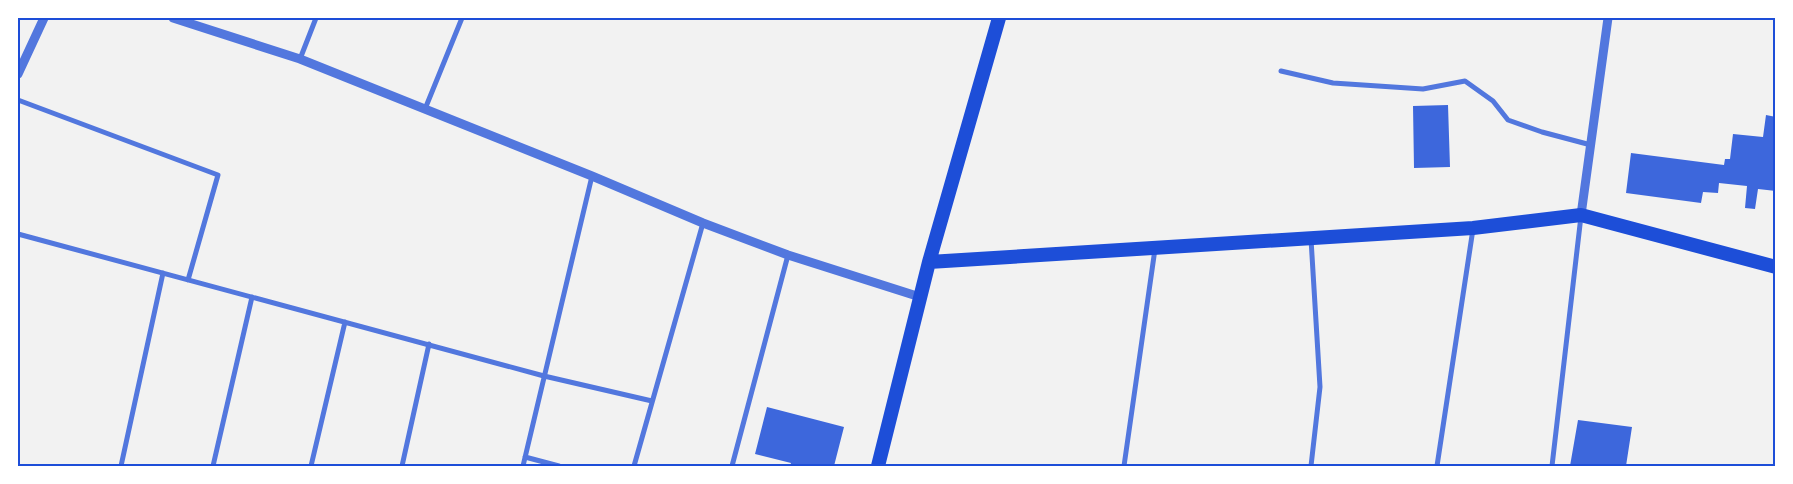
<svg xmlns="http://www.w3.org/2000/svg" width="1793" height="484" viewBox="0 0 1793 484" font-family="'Open Sans',sans-serif">
<rect width="100%" height="100%" fill="#f2f2f2"/>
<path fill="#3d67dc" d="M 1448,105 L 1450,167 L 1414,168 L 1413,106 Z
M 1766,115 L 1776,117 L 1776,191 L 1758,189 L 1755,209 L 1745,208 L 1747,186 L 1719,183 L 1718,193 L 1703,192 L 1701,203 L 1626,193 L 1631,153 L 1724,165 L 1725,159 L 1730,159 L 1733,134 L 1763,137 Z
M 767,407 L 844,427 L 834,466 L 790,466 L 791,463 L 755,454 Z
M 1578,420 L 1632,427 L 1626,466 L 1570,466 Z"/>
<g fill="none" stroke-linecap="round" stroke-linejoin="round">
<path stroke="#5277de" stroke-width="5" d="M 300,59 L 316,18
M 1281,71 L 1333,83 L 1423,89 L 1465,81 L 1493,101 L 1508,120 L 1542,132 L 1591,145
M 18,100 L 218,175 L 188,280
M 425,109 L 462,18
M 18,234 L 544,376 L 652,401
M 1311,239 L 1320,387 L 1311,466
M 525,457 L 559,466
M 121,466 L 163,273
M 213,466 L 252,297
M 311,466 L 345,322
M 402,466 L 429,344
M 523,466 L 592,176
M 634,466 L 703,223
M 732,466 L 788,255
M 1124,466 L 1155,249
M 1437,466 L 1473,229
M 1552,466 L 1581,216"/>
<path stroke="#5277de" stroke-width="9" d="M 173,18 L 300,59 L 592,176 L 703,223 L 788,255 L 920,297
M 18,74 L 44,18
M 1581,215 L 1608,18"/>
<path stroke="#1d4ed8" stroke-width="14" d="M 929,262 L 1473,228 L 1581,215 L 1776,267
M 878,466 L 929,262 L 999,18"/>
</g>
<rect width="1793" height="484" fill="none" stroke="#ffffff" stroke-width="38"/>
<rect x="19" y="19" width="1755" height="446" fill="none" stroke="#1d4ed8" stroke-width="2"/>
</svg>
